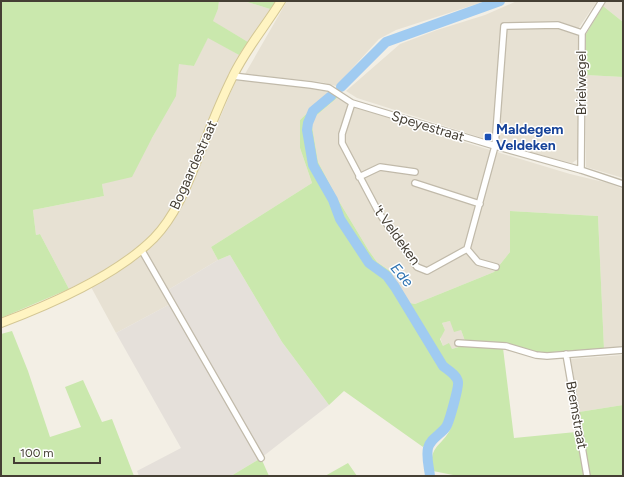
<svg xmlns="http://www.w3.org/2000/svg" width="624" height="477" viewBox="0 0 624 477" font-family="Figtree,sans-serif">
<rect width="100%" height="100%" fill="#f3efe5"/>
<path fill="#e7e1d3" d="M 219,1 L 244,1 L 270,9 L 248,42 L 212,21 L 218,9 Z
M 287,1 L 486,1 L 396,30 L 379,39 L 336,86 L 321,82 L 245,74 Z
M 517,1 L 597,1 L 578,29 L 578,159 L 572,163 L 520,150 L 398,111 L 357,98 L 346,91 L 400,44 L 437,30 L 485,15 Z
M 607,1 L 623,1 L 623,22 L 603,6 Z
M 208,37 L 241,56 L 209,118 L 175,200 L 164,219 L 154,232 L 125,258 L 101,272 L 69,289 L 40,234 L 36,235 L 33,210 L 104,196 L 102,184 L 152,138 L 175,96 L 179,63 L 194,66 Z
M 585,75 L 623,77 L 623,178 L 586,167 Z
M 236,80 L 304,87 L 329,92 L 300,120 L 300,148 L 312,183 L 211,247 L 218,260 L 168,290 L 174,302 L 116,333 L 91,287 L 141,256 L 169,226 L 178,212 L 191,186 Z
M 338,97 L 355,107 L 467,143 L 570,174 L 608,183 L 623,189 L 623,347 L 604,349 L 598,216 L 510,211 L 510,252 L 494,272 L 415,304 L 410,303 L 390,271 L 377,262 L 369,251 L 337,198 L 318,162 L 311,120 Z
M 450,321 L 461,330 L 465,341 L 465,345 L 452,349 L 443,346 L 440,337 L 445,330 L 442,323 Z
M 623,355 L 623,405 L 579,412 L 571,359 Z"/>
<path fill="#e5e0da" d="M 230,255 L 282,342 L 329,405 L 261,458 L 231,476 L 139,476 L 137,471 L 181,448 L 116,333 L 174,302 L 168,290 L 218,260 Z"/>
<path fill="#cae8ad" d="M 1,1 L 219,1 L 218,9 L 213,21 L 248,42 L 239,55 L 208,38 L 194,66 L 179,64 L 176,96 L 152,138 L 132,177 L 102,184 L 104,196 L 33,210 L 36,235 L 40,234 L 69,289 L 1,318 Z
M 244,1 L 276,1 L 270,9 Z
M 603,6 L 623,22 L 623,77 L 585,75 L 586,34 Z
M 329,92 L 338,97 L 311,120 L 318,162 L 337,198 L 369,251 L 377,262 L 390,271 L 410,303 L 415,304 L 494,272 L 510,252 L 510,211 L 598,216 L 604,349 L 536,353 L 495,342 L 465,341 L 461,330 L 454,332 L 450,321 L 442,323 L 445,330 L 440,339 L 443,346 L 449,343 L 452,349 L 465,345 L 503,348 L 514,438 L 576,432 L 584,476 L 458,476 L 433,471 C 428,446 441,447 450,430 C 456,417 457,401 461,388 L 461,380 L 457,374 L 449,368 L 439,357 L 422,328 L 417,330 L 432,355 L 452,378 L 454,382 L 455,389 L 446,424 L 431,437 L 423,447 L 344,391 L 329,405 L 282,342 L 230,255 L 218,260 L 211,247 L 312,183 L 300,148 L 300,120 Z
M 12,331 L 28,371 L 50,437 L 81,427 L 65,387 L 83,380 L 102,422 L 112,419 L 134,476 L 1,476 L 1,334 Z
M 623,405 L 623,476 L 590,476 L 579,412 Z
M 261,458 L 269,476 L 231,476 Z
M 348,463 L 357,476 L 325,476 Z"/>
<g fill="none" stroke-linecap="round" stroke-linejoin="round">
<path stroke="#a0cbf1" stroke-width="10" d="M 341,87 L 386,42 L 500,1
M 331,96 L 313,111 L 308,123 L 307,130 L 313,165 L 333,200 L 340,219 L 369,263 L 387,276 L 395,287 L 443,366 C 448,370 457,375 458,382 C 459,387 449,423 446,427 C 441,434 430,439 428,448 C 426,457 429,467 430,476"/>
<g stroke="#c1baaa" stroke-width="8">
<path id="street" d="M 233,76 L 311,85 L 329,88 L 352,103 L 495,146 L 581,170 L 623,184
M 352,103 L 342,134 L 342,143 L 379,213 L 417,267 L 427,271 L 467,249 L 495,146 L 504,26 L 558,25 L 582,33
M 581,170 L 582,33 L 602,1
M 359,177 L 380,167 L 415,172
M 415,183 L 480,204
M 141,249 L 261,458
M 467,249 L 478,262 L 496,267
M 458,343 L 506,346 L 536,355 L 547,356 L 623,350
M 566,354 L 587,476"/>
</g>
<g stroke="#d3c694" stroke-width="10">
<path id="secondary" d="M 1,323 C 49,305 117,275 154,238 C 177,214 188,183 200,153 C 210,128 220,102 232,78 C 245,50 265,27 281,1"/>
</g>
<use href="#street" stroke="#fff" stroke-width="5.5"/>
<use href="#secondary" stroke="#fff4c2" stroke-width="8"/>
</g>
<rect fill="#1a4fb4" stroke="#fff" stroke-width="1.5" x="484" y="133" width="8" height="8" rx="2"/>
<g text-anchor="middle" stroke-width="3" stroke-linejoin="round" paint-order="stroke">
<g font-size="14" fill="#453f34" stroke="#fff">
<text transform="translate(581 83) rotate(-90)" y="5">Brielwegel</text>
<text transform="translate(428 126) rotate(17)" y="5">Speyestraat</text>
<text transform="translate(193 165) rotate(-66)" y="5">Bogaardestraat</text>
<text transform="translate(397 235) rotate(54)" y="5">'t Veldeken</text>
<text transform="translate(577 415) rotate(80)" y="5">Bremstraat</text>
</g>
<g font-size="14" font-weight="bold" fill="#164399" stroke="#fff" text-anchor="start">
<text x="496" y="134">Maldegem<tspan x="496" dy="16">Veldeken</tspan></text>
</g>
<g font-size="15" font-style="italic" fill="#2d72b1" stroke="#fff">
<text transform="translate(402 275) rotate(50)" y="5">Ede</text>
</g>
</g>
<rect width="624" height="477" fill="none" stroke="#453f34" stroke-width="4"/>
<path d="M14 457v6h86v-6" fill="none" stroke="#453f34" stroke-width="2"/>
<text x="20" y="457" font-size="12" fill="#453f34" stroke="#ffffff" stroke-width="3" paint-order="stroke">100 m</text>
</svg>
